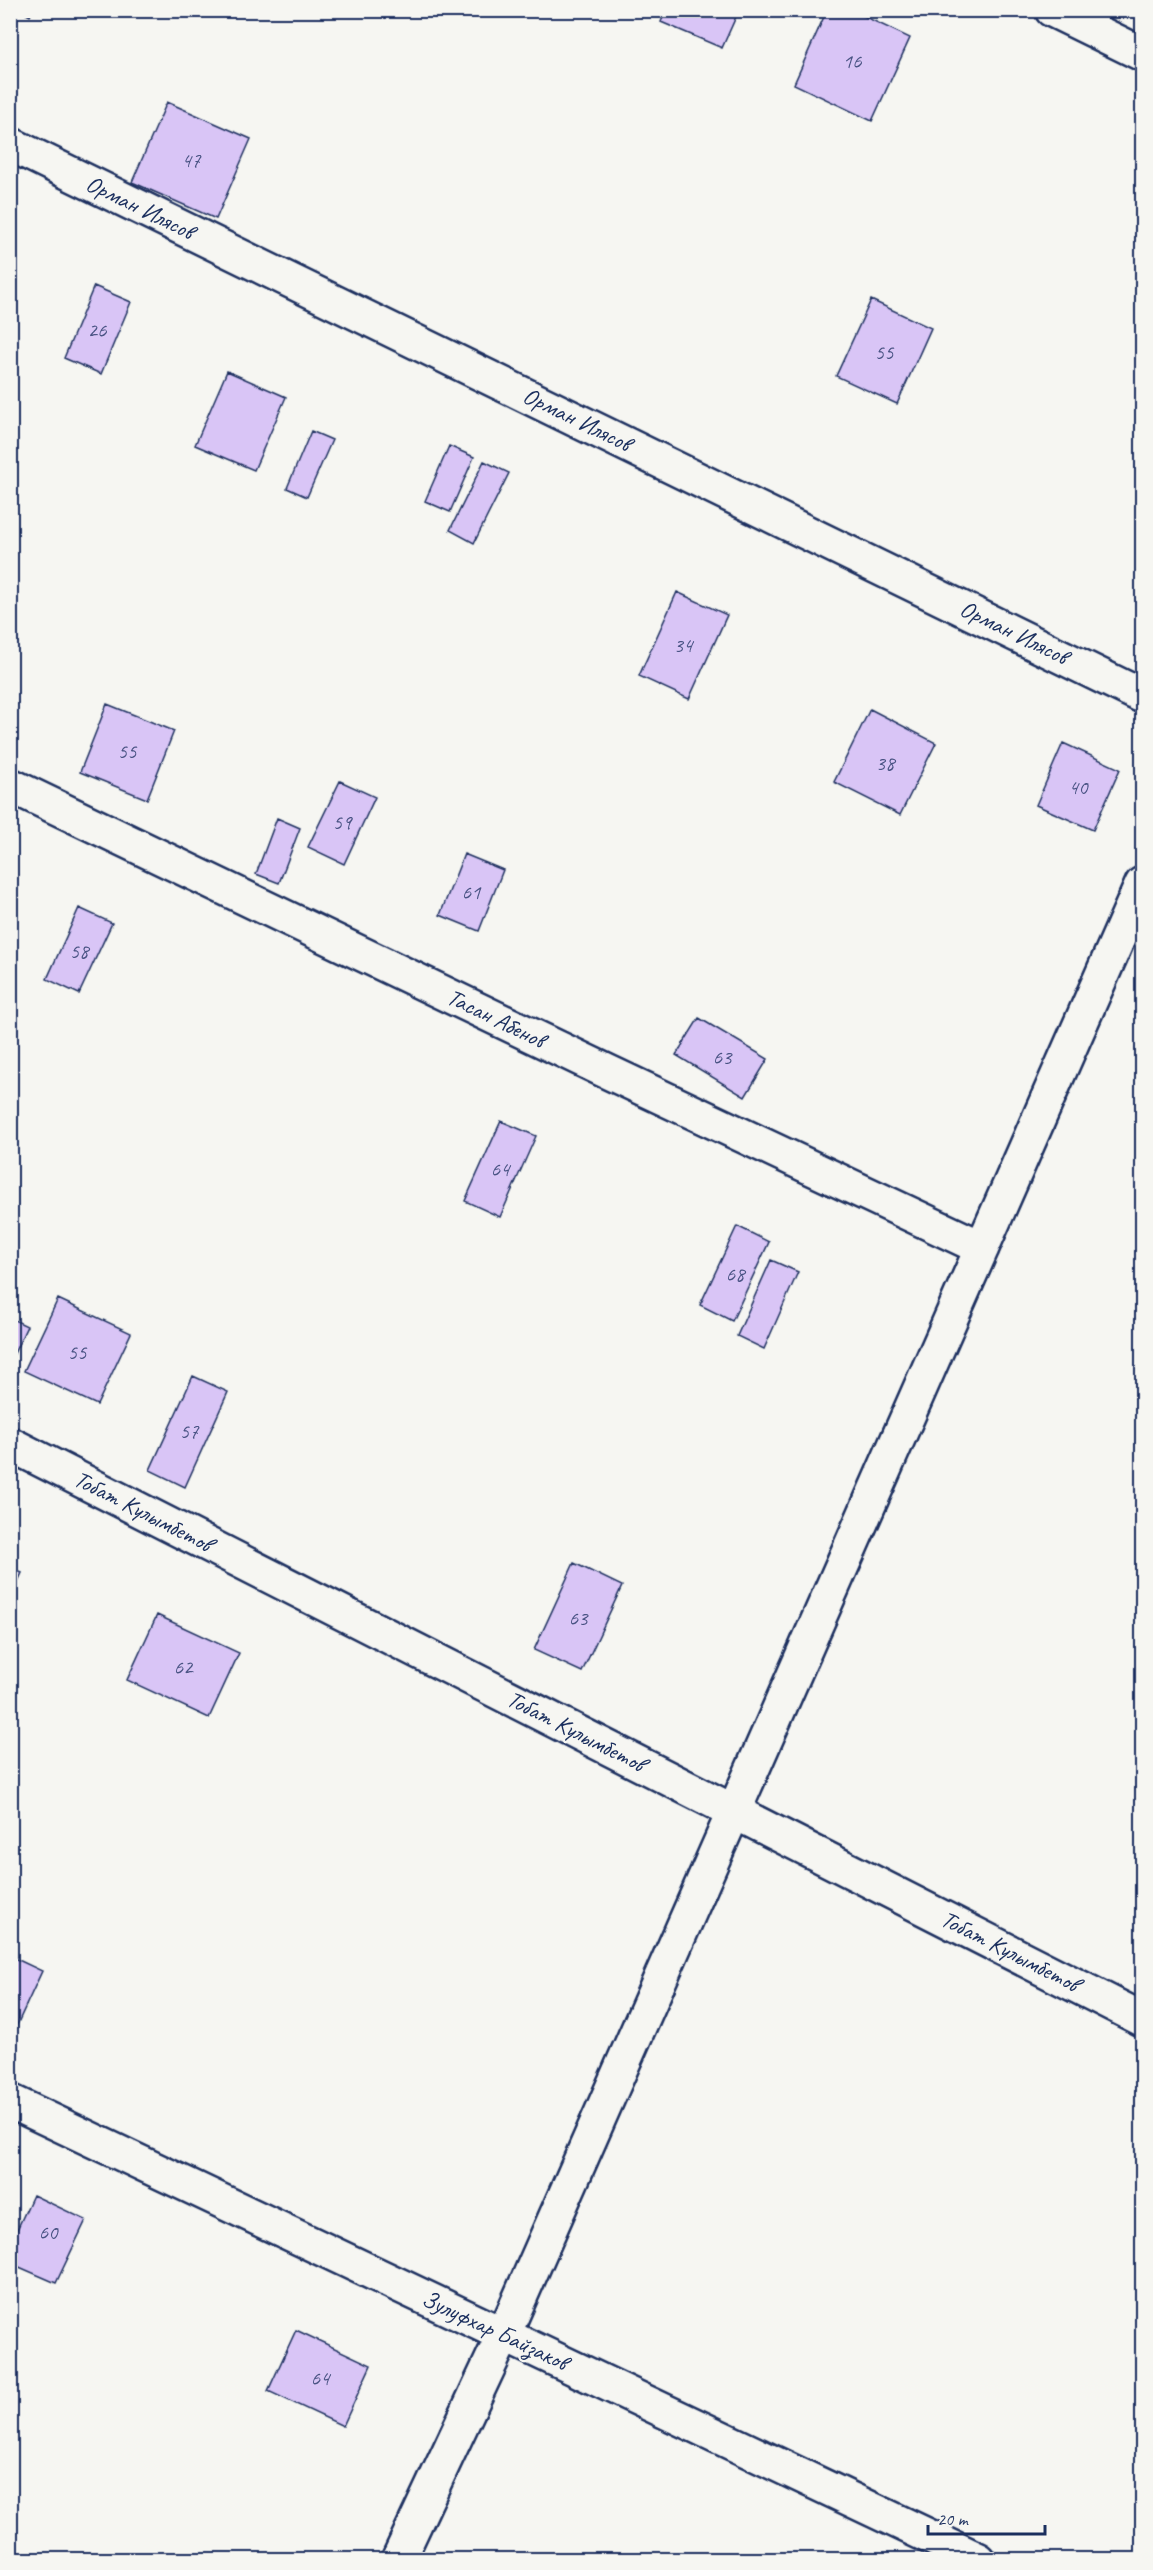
<svg xmlns="http://www.w3.org/2000/svg" width="1153" height="2570" viewBox="0 0 1153 2570" font-family="Caveat,sans-serif">
<rect width="100%" height="100%" fill="#f6f6f2"/>
<filter id="ink" filterUnits="userSpaceOnUse"><feTurbulence type="fractalNoise" baseFrequency=".0167" numOctaves="2"/><feDisplacementMap in="SourceGraphic" scale="12" xChannelSelector="R" yChannelSelector="G"/><feConvolveMatrix kernelMatrix="1 2 1 2 8 2 1 2 1" color-interpolation-filters="sRGB"/></filter>
<g filter="url(#ink)">
<path fill="#d9c5f6" stroke="#1b2f5e" stroke-width="1.5" d="M 19,10 L 33,10 L 30,16 Z
M 666,10 L 739,10 L 722,48 L 661,22 Z
M 827,10 L 851,10 L 910,38 L 872,121 L 794,84 Z
M 167,102 L 251,139 L 216,219 L 132,182 Z
M 94,286 L 131,302 L 101,374 L 64,358 Z
M 871,300 L 931,328 L 897,404 L 836,376 Z
M 227,371 L 286,397 L 254,470 L 195,445 Z
M 311,431 L 332,440 L 307,497 L 287,488 Z
M 449,446 L 474,457 L 450,512 L 425,501 Z
M 484,461 L 509,473 L 474,543 L 450,530 Z
M 677,592 L 727,615 L 689,699 L 639,676 Z
M 107,704 L 174,731 L 147,799 L 80,772 Z
M 870,709 L 936,743 L 900,815 L 834,782 Z
M 1063,743 L 1120,769 L 1093,830 L 1036,805 Z
M 340,781 L 375,797 L 344,864 L 308,847 Z
M 277,818 L 300,828 L 279,883 L 256,874 Z
M 464,854 L 503,870 L 479,931 L 440,915 Z
M 79,908 L 112,923 L 79,994 L 47,979 Z
M 699,1018 L 768,1059 L 745,1097 L 676,1055 Z
M 501,1121 L 536,1136 L 500,1217 L 465,1201 Z
M 737,1226 L 769,1242 L 732,1321 L 700,1305 Z
M 771,1260 L 798,1272 L 764,1349 L 737,1336 Z
M 58,1299 L 131,1333 L 97,1405 L 24,1371 Z
M 10,1318 L 27,1326 L 10,1362 Z
M 193,1376 L 228,1392 L 185,1487 L 150,1470 Z
M 574,1563 L 622,1586 L 582,1672 L 534,1650 Z
M 10,1568 L 22,1573 L 10,1599 Z
M 157,1615 L 239,1653 L 209,1718 L 127,1680 Z
M 10,1956 L 42,1971 L 10,2040 Z
M 33,2195 L 86,2220 L 56,2283 L 10,2263 L 10,2245 Z
M 296,2330 L 371,2365 L 343,2426 L 268,2391 Z"/>
<g fill="none" stroke-linecap="round" stroke-linejoin="round">
<g stroke="#1b2f5e" stroke-width="38">
<path id="minor" d="M 1052,10 L 1142,54
M 10,144 L 1142,696
M 10,785 L 606,1071 L 982,1248
M 10,1444 L 1142,2019
M 10,2101 L 979,2560
M 398,2560 L 504,2334 L 1142,884"/>
</g>
<use href="#minor" stroke="#f6f6f2" stroke-width="33"/>
</g>
</g>
<g text-anchor="middle" stroke-width="4.5" stroke-linejoin="round" paint-order="stroke">
<g font-size="21" fill="#4a5484">
<text x="852" y="68">16</text>
<text x="191" y="167">47</text>
<text x="97" y="337">26</text>
<text x="884" y="359">55</text>
<text x="683" y="652">34</text>
<text x="127" y="758">55</text>
<text x="885" y="770">38</text>
<text x="1078" y="794">40</text>
<text x="342" y="829">59</text>
<text x="471" y="899">61</text>
<text x="79" y="958">58</text>
<text x="722" y="1064">63</text>
<text x="500" y="1176">64</text>
<text x="735" y="1281">68</text>
<text x="77" y="1359">55</text>
<text x="189" y="1438">57</text>
<text x="578" y="1625">63</text>
<text x="183" y="1674">62</text>
<text x="48" y="2239">60</text>
<text x="320" y="2385">64</text>
</g>
<g font-size="24" fill="#1b2f5e" stroke="#f6f6f2">
<text transform="translate(140 207) rotate(26)" y="8">Орман Илясов</text>
<text transform="translate(577 419) rotate(26)" y="8">Орман Илясов</text>
<text transform="translate(1014 632) rotate(26)" y="8">Орман Илясов</text>
<text transform="translate(496 1018) rotate(26)" y="8">Тасан Абенов</text>
<text transform="translate(143 1511) rotate(27)" y="8">Тобат Кулымбетов</text>
<text transform="translate(576 1731) rotate(27)" y="8">Тобат Кулымбетов</text>
<text transform="translate(1010 1951) rotate(27)" y="8">Тобат Кулымбетов</text>
<text transform="translate(495 2330) rotate(25)" y="8">Зулуфхар Байзаков</text>
</g>
</g>
<rect width="1153" height="2570" fill="none" stroke="#f6f6f2" stroke-width="36"/>
<rect x="18" y="18" width="1117" height="2534" fill="none" stroke="#1b2f5e" stroke-width="2" filter="url(#ink)"/>
<path d="M928 2525v9h117v-9" fill="none" stroke="#1b2f5e" stroke-width="3"/>
<text x="937" y="2525" font-size="18" fill="#1b2f5e" stroke="#f6f6f2" stroke-width="4.5" paint-order="stroke">20 m</text>
</svg>
